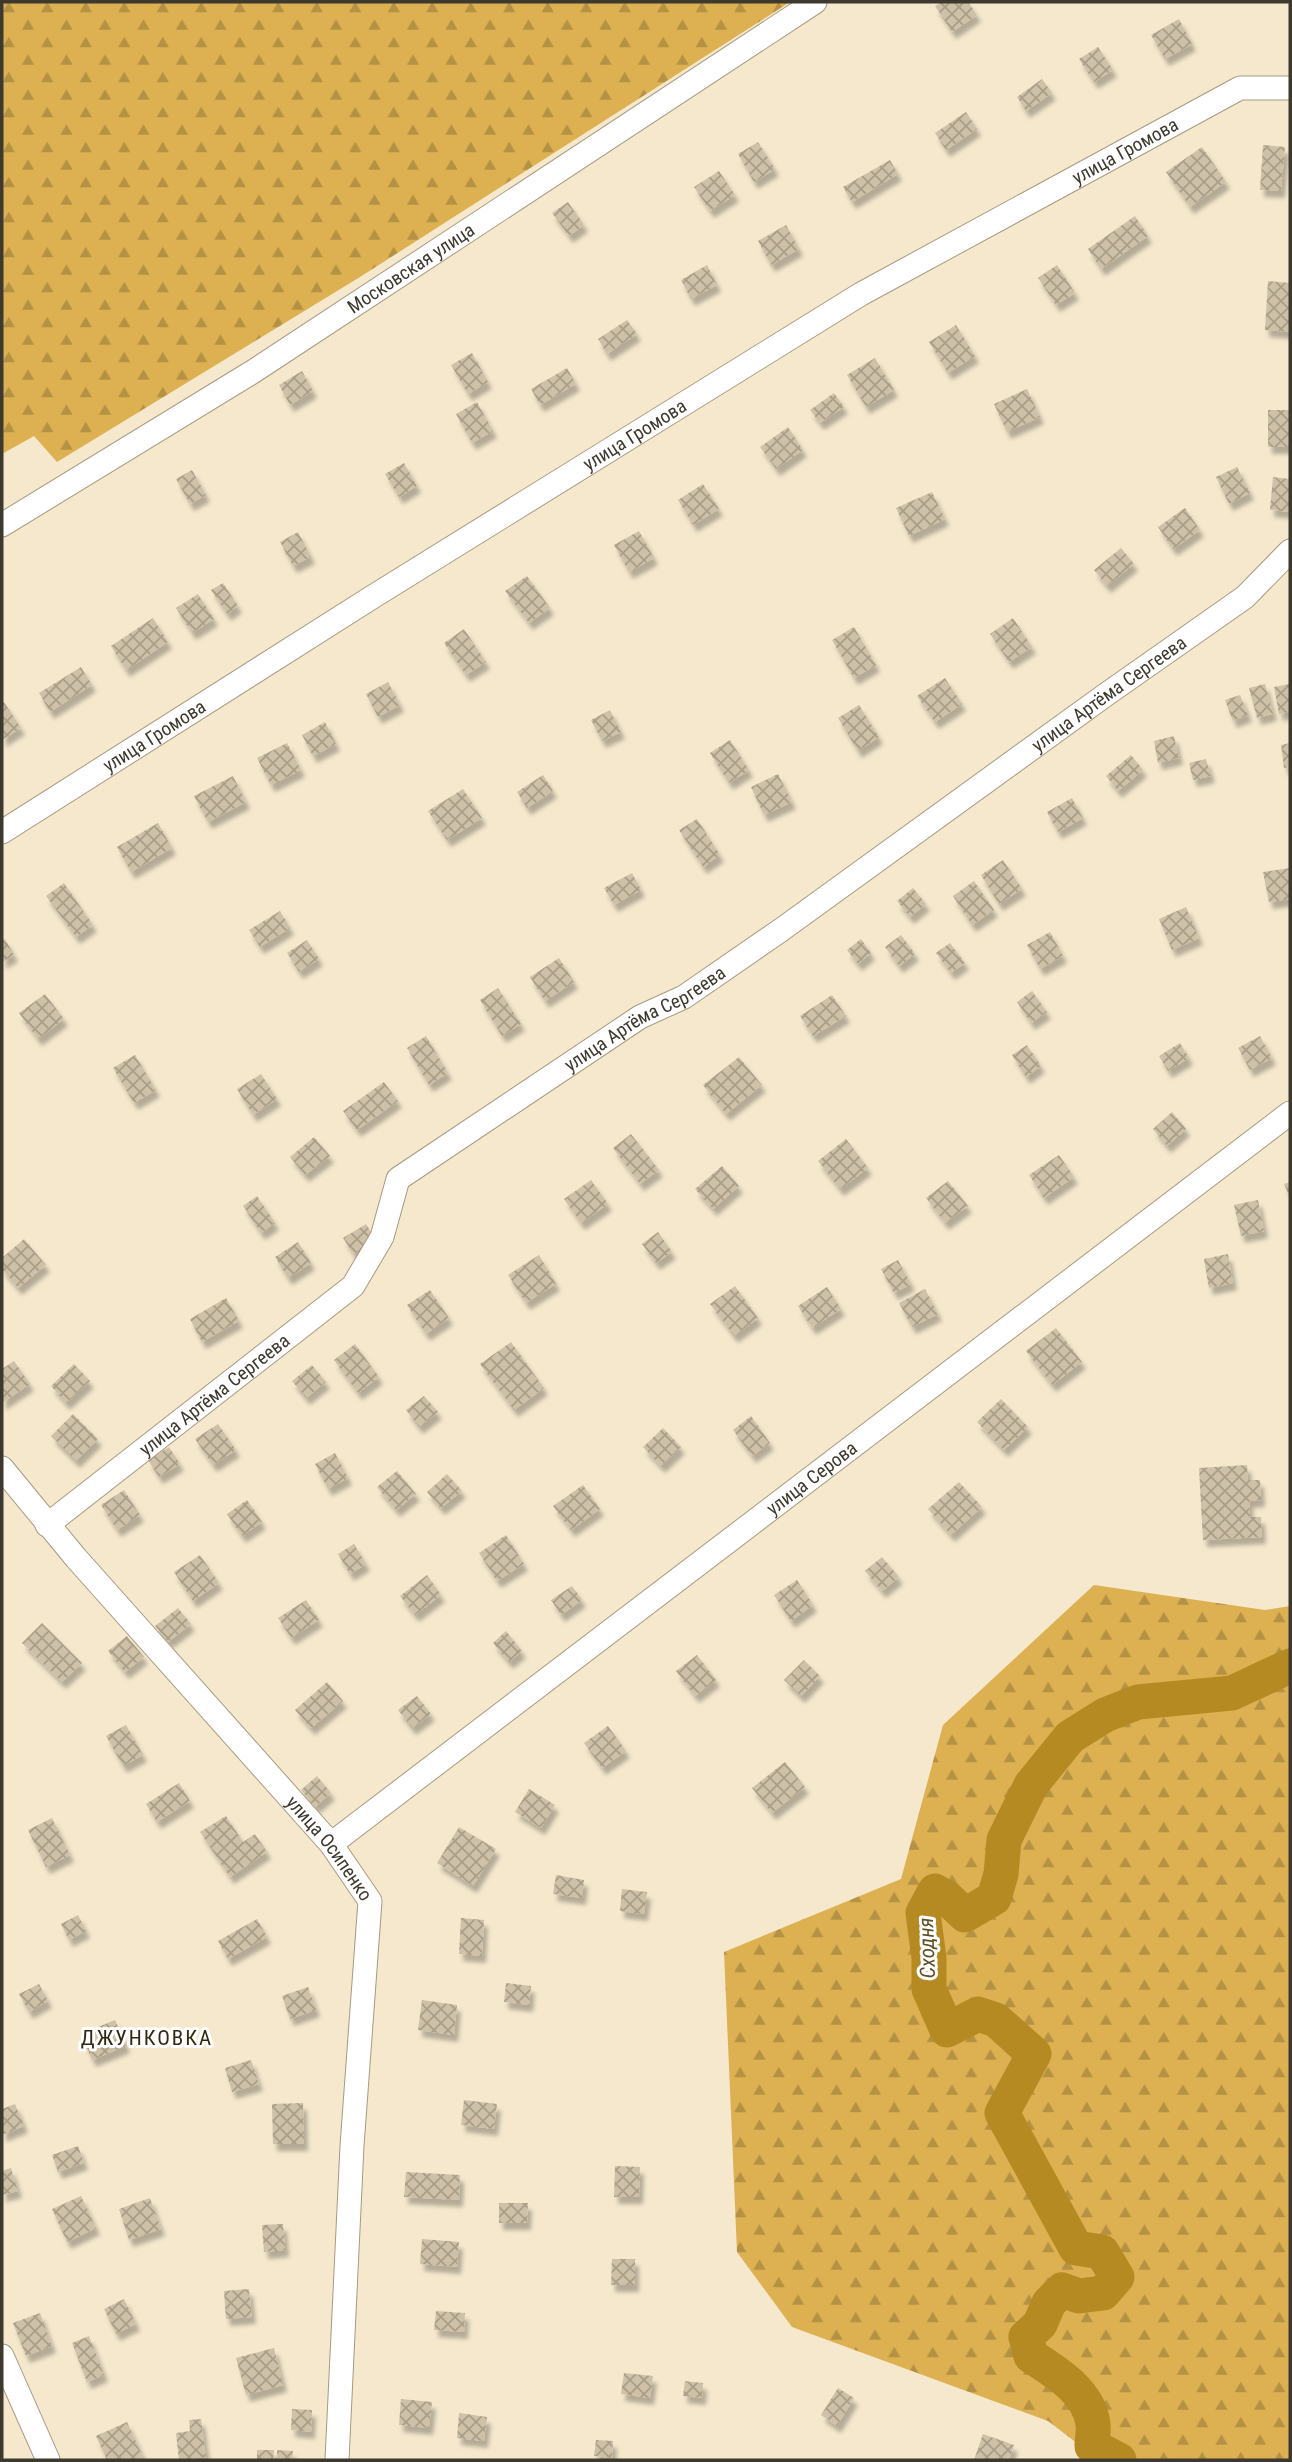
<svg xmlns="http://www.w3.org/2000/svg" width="1292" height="2462" viewBox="0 0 1292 2462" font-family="'Roboto Condensed',sans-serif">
<defs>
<pattern id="forest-firs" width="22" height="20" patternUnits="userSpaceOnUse" patternTransform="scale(1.75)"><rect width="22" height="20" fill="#ddb151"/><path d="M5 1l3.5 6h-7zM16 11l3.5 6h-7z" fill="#b59144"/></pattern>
<pattern id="building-cross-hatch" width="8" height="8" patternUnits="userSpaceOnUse" patternTransform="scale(1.75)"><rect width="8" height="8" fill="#cec1a7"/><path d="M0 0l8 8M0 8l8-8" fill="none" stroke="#a99e88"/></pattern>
<filter id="shadow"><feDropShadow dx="4" dy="7" stdDeviation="2" flood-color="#0004"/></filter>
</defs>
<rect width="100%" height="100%" fill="#f5e8cd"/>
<path fill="url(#forest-firs)" d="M 2,2 L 790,2 L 360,277 L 57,462 L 34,436 L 2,454 Z
M 1094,1585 L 1265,1610 L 1290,1606 L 1290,2460 L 1099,2460 L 1048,2421 L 792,2327 L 737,2252 L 724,1952 L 901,1879 L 943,1725 Z"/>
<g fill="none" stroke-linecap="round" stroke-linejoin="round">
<path stroke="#b58a23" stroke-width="35" d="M 1119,2460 L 1092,2446 C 1092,2439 1094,2430 1093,2424 C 1089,2392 1056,2372 1031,2356 L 1026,2337 L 1040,2324 L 1049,2303 L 1062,2290 L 1079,2296 L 1103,2293 L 1117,2277 L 1102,2252 L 1076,2248 L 1002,2113 L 1034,2054 L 996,2020 L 978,2014 L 947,2030 L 929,1989 L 929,1958 L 923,1913 L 935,1891 L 947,1898 L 965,1915 L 994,1898 L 1001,1874 L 1004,1840 L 1031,1785 L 1070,1737 L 1105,1715 L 1138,1702 L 1232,1693 L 1290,1666"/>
</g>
<path fill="url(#building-cross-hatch)" filter="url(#shadow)" d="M 942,2 L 968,2 L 977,15 L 952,32 L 935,6 Z
M 1179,19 L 1192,44 L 1165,59 L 1151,35 Z
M 1098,47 L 1113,70 L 1094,82 L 1079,59 Z
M 1042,79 L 1052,93 L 1026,111 L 1017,97 Z
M 966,112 L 977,129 L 946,150 L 935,133 Z
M 758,142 L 775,169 L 754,182 L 738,154 Z
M 1263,145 L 1285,147 L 1281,191 L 1260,190 Z
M 1202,147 L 1226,182 L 1190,207 L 1166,172 Z
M 890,160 L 898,174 L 852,202 L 843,187 Z
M 719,171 L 735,195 L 710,211 L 694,187 Z
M 568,202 L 584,225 L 569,236 L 552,213 Z
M 1135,216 L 1148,236 L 1101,269 L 1088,249 Z
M 786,225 L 799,249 L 771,265 L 758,241 Z
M 707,265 L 717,285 L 691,299 L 681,280 Z
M 1057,265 L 1075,293 L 1056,305 L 1038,278 Z
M 1268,281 L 1290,283 L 1289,332 L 1265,330 Z
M 627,320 L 637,334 L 607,354 L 598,339 Z
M 956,325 L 975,356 L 948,373 L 929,342 Z
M 472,353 L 488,382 L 468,394 L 451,365 Z
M 875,358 L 894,390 L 866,407 L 847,375 Z
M 567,368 L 576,384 L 540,405 L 531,389 Z
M 302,371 L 313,391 L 290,405 L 279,385 Z
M 1027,389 L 1040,417 L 1007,432 L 994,404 Z
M 834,393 L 844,407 L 820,423 L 810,410 Z
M 477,402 L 493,431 L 472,443 L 456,414 Z
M 1268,410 L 1290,410 L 1290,447 L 1268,447 Z
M 788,427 L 803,450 L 776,469 L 760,447 Z
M 404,463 L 417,486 L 399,497 L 385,474 Z
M 1237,467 L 1250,493 L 1229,504 L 1216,477 Z
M 192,470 L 206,495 L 190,504 L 176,479 Z
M 1273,477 L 1290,479 L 1290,512 L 1270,510 Z
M 703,484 L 719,509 L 693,525 L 678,500 Z
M 932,492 L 945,519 L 909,536 L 896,508 Z
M 1185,508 L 1200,530 L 1173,549 L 1158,527 Z
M 639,531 L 654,558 L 629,572 L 614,545 Z
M 298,532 L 311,557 L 293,566 L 280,542 Z
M 1121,548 L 1134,564 L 1107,586 L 1094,570 Z
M 527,576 L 550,608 L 529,623 L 505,591 Z
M 223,583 L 238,606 L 227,614 L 211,590 Z
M 198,594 L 214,619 L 192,633 L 176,608 Z
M 153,618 L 168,642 L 126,670 L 111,646 Z
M 1013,618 L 1032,647 L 1009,662 L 990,634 Z
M 854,627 L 876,665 L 854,678 L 832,640 Z
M 464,629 L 486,662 L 466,675 L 444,643 Z
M 81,667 L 92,685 L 50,712 L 39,693 Z
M 945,678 L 962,704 L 935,722 L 917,696 Z
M 388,682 L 400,705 L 378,717 L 366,694 Z
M 1265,684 L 1273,714 L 1257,718 L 1249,688 Z
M 1290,684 L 1290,712 L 1279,714 L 1274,687 Z
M 1240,695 L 1248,715 L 1233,721 L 1225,700 Z
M 4,702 L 21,728 L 2,740 L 2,703 Z
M 859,705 L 879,737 L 858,751 L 838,718 Z
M 610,710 L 621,732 L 602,741 L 591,720 Z
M 325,722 L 336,744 L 313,756 L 302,735 Z
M 1174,736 L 1179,758 L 1158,763 L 1154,741 Z
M 730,740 L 749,770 L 729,783 L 710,753 Z
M 287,743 L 301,770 L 271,785 L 257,758 Z
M 1290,743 L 1290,767 L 1284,768 L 1281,745 Z
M 1131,755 L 1143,770 L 1118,791 L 1106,776 Z
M 1206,759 L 1211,776 L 1193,780 L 1189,763 Z
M 778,774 L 792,802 L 764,815 L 751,787 Z
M 543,775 L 553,791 L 527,808 L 517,792 Z
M 233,776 L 246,802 L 208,822 L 194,796 Z
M 463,789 L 482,818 L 447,840 L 428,811 Z
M 1072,798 L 1083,818 L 1058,832 L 1047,812 Z
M 697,819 L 720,855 L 703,867 L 679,830 Z
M 158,823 L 172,848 L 131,872 L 117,847 Z
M 1003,860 L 1022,889 L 999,904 L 981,875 Z
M 1290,868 L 1290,899 L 1269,902 L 1263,872 Z
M 632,873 L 641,890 L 614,905 L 604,888 Z
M 974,881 L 994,910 L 972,925 L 953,896 Z
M 64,883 L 93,925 L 76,937 L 46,896 Z
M 913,888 L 926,904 L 910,917 L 897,901 Z
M 1186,907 L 1199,938 L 1172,950 L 1159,919 Z
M 280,911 L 290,928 L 260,947 L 249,930 Z
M 1050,932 L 1063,956 L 1040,969 L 1027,945 Z
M 901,935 L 915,954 L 899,966 L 885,947 Z
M 5,939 L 14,955 L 2,962 L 2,941 Z
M 861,939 L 871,953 L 858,964 L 847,950 Z
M 307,940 L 319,959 L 299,972 L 287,953 Z
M 950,943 L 965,963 L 951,973 L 936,953 Z
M 559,958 L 574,982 L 545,1001 L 530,977 Z
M 498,988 L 521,1024 L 502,1036 L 480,1000 Z
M 1032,991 L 1047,1012 L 1031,1023 L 1017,1002 Z
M 45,994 L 64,1019 L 38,1039 L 19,1013 Z
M 832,995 L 846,1016 L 813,1036 L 800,1016 Z
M 426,1036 L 448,1073 L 429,1085 L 407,1048 Z
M 1260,1036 L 1272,1058 L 1250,1070 L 1238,1048 Z
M 1180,1043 L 1189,1058 L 1168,1071 L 1159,1056 Z
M 1027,1045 L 1041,1066 L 1026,1077 L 1012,1055 Z
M 135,1055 L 156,1090 L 134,1103 L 113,1068 Z
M 739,1057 L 762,1085 L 726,1114 L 703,1085 Z
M 261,1074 L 277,1099 L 253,1115 L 237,1089 Z
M 384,1082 L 398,1101 L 357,1130 L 343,1111 Z
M 1172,1112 L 1186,1129 L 1167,1146 L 1153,1129 Z
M 631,1134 L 659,1170 L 640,1184 L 613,1148 Z
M 314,1137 L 330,1156 L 305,1175 L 290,1157 Z
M 846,1139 L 868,1168 L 840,1189 L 818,1161 Z
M 1059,1155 L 1074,1177 L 1044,1198 L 1029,1175 Z
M 722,1166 L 739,1186 L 713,1209 L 695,1189 Z
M 591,1180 L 608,1204 L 581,1223 L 564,1199 Z
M 948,1181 L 968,1206 L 945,1223 L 926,1198 Z
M 1290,1182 L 1290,1198 L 1284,1184 Z
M 257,1196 L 275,1223 L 261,1233 L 243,1206 Z
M 1258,1200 L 1264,1231 L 1241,1236 L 1234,1205 Z
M 366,1224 L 376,1240 L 354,1255 L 343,1238 Z
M 658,1232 L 672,1252 L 656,1263 L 642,1244 Z
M 24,1239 L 46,1265 L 18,1288 L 2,1269 L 2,1258 Z
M 298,1242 L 311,1263 L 288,1278 L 275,1257 Z
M 1228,1254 L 1233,1283 L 1209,1288 L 1204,1259 Z
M 539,1255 L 556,1284 L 526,1303 L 508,1275 Z
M 898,1260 L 911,1284 L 894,1293 L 881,1269 Z
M 735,1286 L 758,1318 L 734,1336 L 710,1304 Z
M 827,1287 L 841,1309 L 812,1328 L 798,1306 Z
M 925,1289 L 938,1314 L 912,1327 L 899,1303 Z
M 430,1290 L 449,1318 L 426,1334 L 407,1305 Z
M 226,1298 L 239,1321 L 202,1342 L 190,1319 Z
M 1056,1328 L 1082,1362 L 1052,1385 L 1026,1351 Z
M 511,1342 L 544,1388 L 514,1410 L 480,1364 Z
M 355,1344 L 379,1377 L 358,1393 L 334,1360 Z
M 14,1361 L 30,1384 L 2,1403 L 2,1369 Z
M 74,1364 L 90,1381 L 66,1403 L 51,1386 Z
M 312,1365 L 326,1382 L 306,1398 L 292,1381 Z
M 424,1396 L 438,1412 L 419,1427 L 406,1410 Z
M 1001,1399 L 1028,1427 L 1004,1450 L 977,1422 Z
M 73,1414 L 98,1439 L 76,1461 L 51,1436 Z
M 751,1416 L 770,1443 L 752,1456 L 733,1430 Z
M 218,1424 L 236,1450 L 213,1465 L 195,1439 Z
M 663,1428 L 681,1447 L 661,1466 L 643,1447 Z
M 169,1447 L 180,1464 L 159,1477 L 148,1460 Z
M 335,1453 L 348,1478 L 328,1489 L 315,1464 Z
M 1247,1465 L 1248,1480 L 1260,1480 L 1261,1500 L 1249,1501 L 1250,1517 L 1261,1517 L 1262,1537 L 1203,1540 L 1199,1468 Z
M 397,1471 L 416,1494 L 396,1510 L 377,1487 Z
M 447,1474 L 462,1491 L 441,1508 L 427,1492 Z
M 959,1482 L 982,1507 L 951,1535 L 928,1509 Z
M 583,1485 L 600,1509 L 571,1530 L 553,1506 Z
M 124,1490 L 140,1515 L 117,1530 L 101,1505 Z
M 247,1500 L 262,1522 L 242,1536 L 227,1514 Z
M 506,1535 L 524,1564 L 497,1581 L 479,1553 Z
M 354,1544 L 366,1564 L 350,1574 L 338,1554 Z
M 200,1555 L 219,1583 L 193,1601 L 174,1572 Z
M 882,1557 L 899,1577 L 882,1591 L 865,1571 Z
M 427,1575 L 441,1595 L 415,1615 L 400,1596 Z
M 797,1580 L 813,1605 L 791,1621 L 774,1595 Z
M 572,1586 L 582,1600 L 561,1615 L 551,1600 Z
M 306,1600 L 319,1620 L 291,1638 L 278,1618 Z
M 178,1608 L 191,1624 L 168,1642 L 155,1626 Z
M 42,1623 L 82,1663 L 62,1682 L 22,1643 Z
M 506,1631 L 522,1651 L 509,1662 L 493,1643 Z
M 127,1636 L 144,1657 L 125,1672 L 108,1651 Z
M 697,1655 L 716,1680 L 695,1696 L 676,1671 Z
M 804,1660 L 820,1676 L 801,1696 L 784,1680 Z
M 327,1682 L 343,1701 L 311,1728 L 295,1710 Z
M 417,1696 L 431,1714 L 412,1728 L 398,1710 Z
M 126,1725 L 143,1755 L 123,1766 L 106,1736 Z
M 608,1726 L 626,1751 L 602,1768 L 584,1743 Z
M 785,1762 L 805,1787 L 772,1813 L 752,1788 Z
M 317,1776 L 331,1793 L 315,1807 L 301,1790 Z
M 179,1783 L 190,1801 L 157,1822 L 146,1804 Z
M 529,1789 L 555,1805 L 541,1828 L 515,1812 Z
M 226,1816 L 243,1842 L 255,1834 L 267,1852 L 230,1877 L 200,1832 Z
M 52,1818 L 70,1855 L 46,1867 L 28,1830 Z
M 459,1827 L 496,1849 L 473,1886 L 437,1863 Z
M 556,1875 L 584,1880 L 582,1898 L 553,1894 Z
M 622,1889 L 647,1892 L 644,1914 L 620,1911 Z
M 78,1915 L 86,1931 L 69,1940 L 61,1924 Z
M 461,1918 L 484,1920 L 482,1956 L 459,1954 Z
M 257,1919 L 267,1937 L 228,1959 L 218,1941 Z
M 506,1983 L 531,1986 L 529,2005 L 504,2002 Z
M 39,1984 L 48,2001 L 29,2012 L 19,1994 Z
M 308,1987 L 316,2010 L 290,2019 L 282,1996 Z
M 422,2000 L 457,2005 L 454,2035 L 418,2030 Z
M 115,2020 L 126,2046 L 92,2060 L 81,2034 Z
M 251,2060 L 259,2084 L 232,2092 L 225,2068 Z
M 464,2100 L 497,2104 L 494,2129 L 461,2125 Z
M 303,2103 L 304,2144 L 273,2144 L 272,2104 Z
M 15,2104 L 24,2126 L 2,2135 L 2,2109 Z
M 78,2146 L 84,2163 L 58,2172 L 52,2155 Z
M 615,2166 L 640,2167 L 639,2197 L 614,2197 Z
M 11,2168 L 18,2191 L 2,2195 L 2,2171 Z
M 406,2172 L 460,2175 L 459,2200 L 404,2197 Z
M 81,2196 L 96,2228 L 67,2242 L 52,2209 Z
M 150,2198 L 161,2229 L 129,2240 L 119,2209 Z
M 499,2203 L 528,2203 L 527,2223 L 499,2223 Z
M 283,2224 L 285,2250 L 264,2252 L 262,2225 Z
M 422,2239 L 459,2242 L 457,2267 L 420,2264 Z
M 612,2259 L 635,2259 L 635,2285 L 611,2285 Z
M 249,2289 L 252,2317 L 226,2319 L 224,2291 Z
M 124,2299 L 136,2324 L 116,2334 L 104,2309 Z
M 436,2311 L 465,2313 L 464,2332 L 434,2330 Z
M 40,2313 L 52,2346 L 26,2356 L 13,2323 Z
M 89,2336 L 104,2375 L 87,2382 L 72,2343 Z
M 274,2348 L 283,2385 L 246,2395 L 236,2358 Z
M 624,2373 L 653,2376 L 650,2398 L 621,2394 Z
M 685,2381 L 703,2383 L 702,2398 L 683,2396 Z
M 838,2388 L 854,2398 L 837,2426 L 821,2415 Z
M 401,2399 L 432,2402 L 429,2428 L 399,2425 Z
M 292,2409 L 312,2410 L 311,2432 L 291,2430 Z
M 459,2413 L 487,2417 L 484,2441 L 457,2438 Z
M 201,2419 L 206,2457 L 179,2460 L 176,2433 L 190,2431 L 189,2420 Z
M 127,2422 L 143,2457 L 136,2460 L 107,2460 L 96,2436 Z
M 983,2434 L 1014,2445 L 1009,2460 L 974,2460 Z
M 596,2440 L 613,2441 L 612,2458 L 594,2456 Z
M 257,2450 L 274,2450 L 273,2460 L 257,2460 Z
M 277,2450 L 293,2451 L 292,2460 L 277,2460 Z"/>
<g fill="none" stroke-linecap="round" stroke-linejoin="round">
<g stroke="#a69a81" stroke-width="25">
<g id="minor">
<path id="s1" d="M 2,525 L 254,371 L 815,2"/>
<path id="s2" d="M 2,832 L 374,596 L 861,294 L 1240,88 L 1290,88"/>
<path id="s3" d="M 2,1468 L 76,1558 L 331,1844 L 370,1901 L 352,2146 L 337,2460"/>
<path id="s4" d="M 47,1525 L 353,1286 L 382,1237 L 398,1179 L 640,1017 L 684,997 L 781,930 L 1104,696 L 1245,597 L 1290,551"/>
<path id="s5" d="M 331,1844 L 1290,1113"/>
<path d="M 2,2356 L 48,2460"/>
</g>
</g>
<use href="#minor" stroke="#fff" stroke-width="23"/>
</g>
<g text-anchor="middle" stroke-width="6" stroke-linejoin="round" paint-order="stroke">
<g font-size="19" fill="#3e392e" stroke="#fff">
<text dy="7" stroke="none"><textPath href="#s2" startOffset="1314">улица Громова</textPath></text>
<text dy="7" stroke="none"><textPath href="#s1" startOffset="483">Московская улица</textPath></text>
<text dy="7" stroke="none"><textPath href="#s2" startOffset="747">улица Громова</textPath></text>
<text dy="7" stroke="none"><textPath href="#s4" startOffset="1367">улица Артёма Сергеева</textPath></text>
<text dy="7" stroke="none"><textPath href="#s2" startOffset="180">улица Громова</textPath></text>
<text dy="7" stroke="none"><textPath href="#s4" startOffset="800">улица Артёма Сергеева</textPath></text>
<text dy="7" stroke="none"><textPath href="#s4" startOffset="212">улица Артёма Сергеева</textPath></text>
<text dy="7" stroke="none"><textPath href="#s5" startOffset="604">улица Серова</textPath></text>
<text dy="7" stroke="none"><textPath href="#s3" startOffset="502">улица Осипенко</textPath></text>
</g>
<g font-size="21" font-style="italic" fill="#5f4d25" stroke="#fff">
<text transform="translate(927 1948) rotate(-92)" y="7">Сходня</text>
</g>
<g font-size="21" letter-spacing="2" fill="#322812" stroke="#fff">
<text x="147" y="2045">ДЖУНКОВКА</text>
</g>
</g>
<rect width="1292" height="2462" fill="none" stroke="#3e392e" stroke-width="7"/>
</svg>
